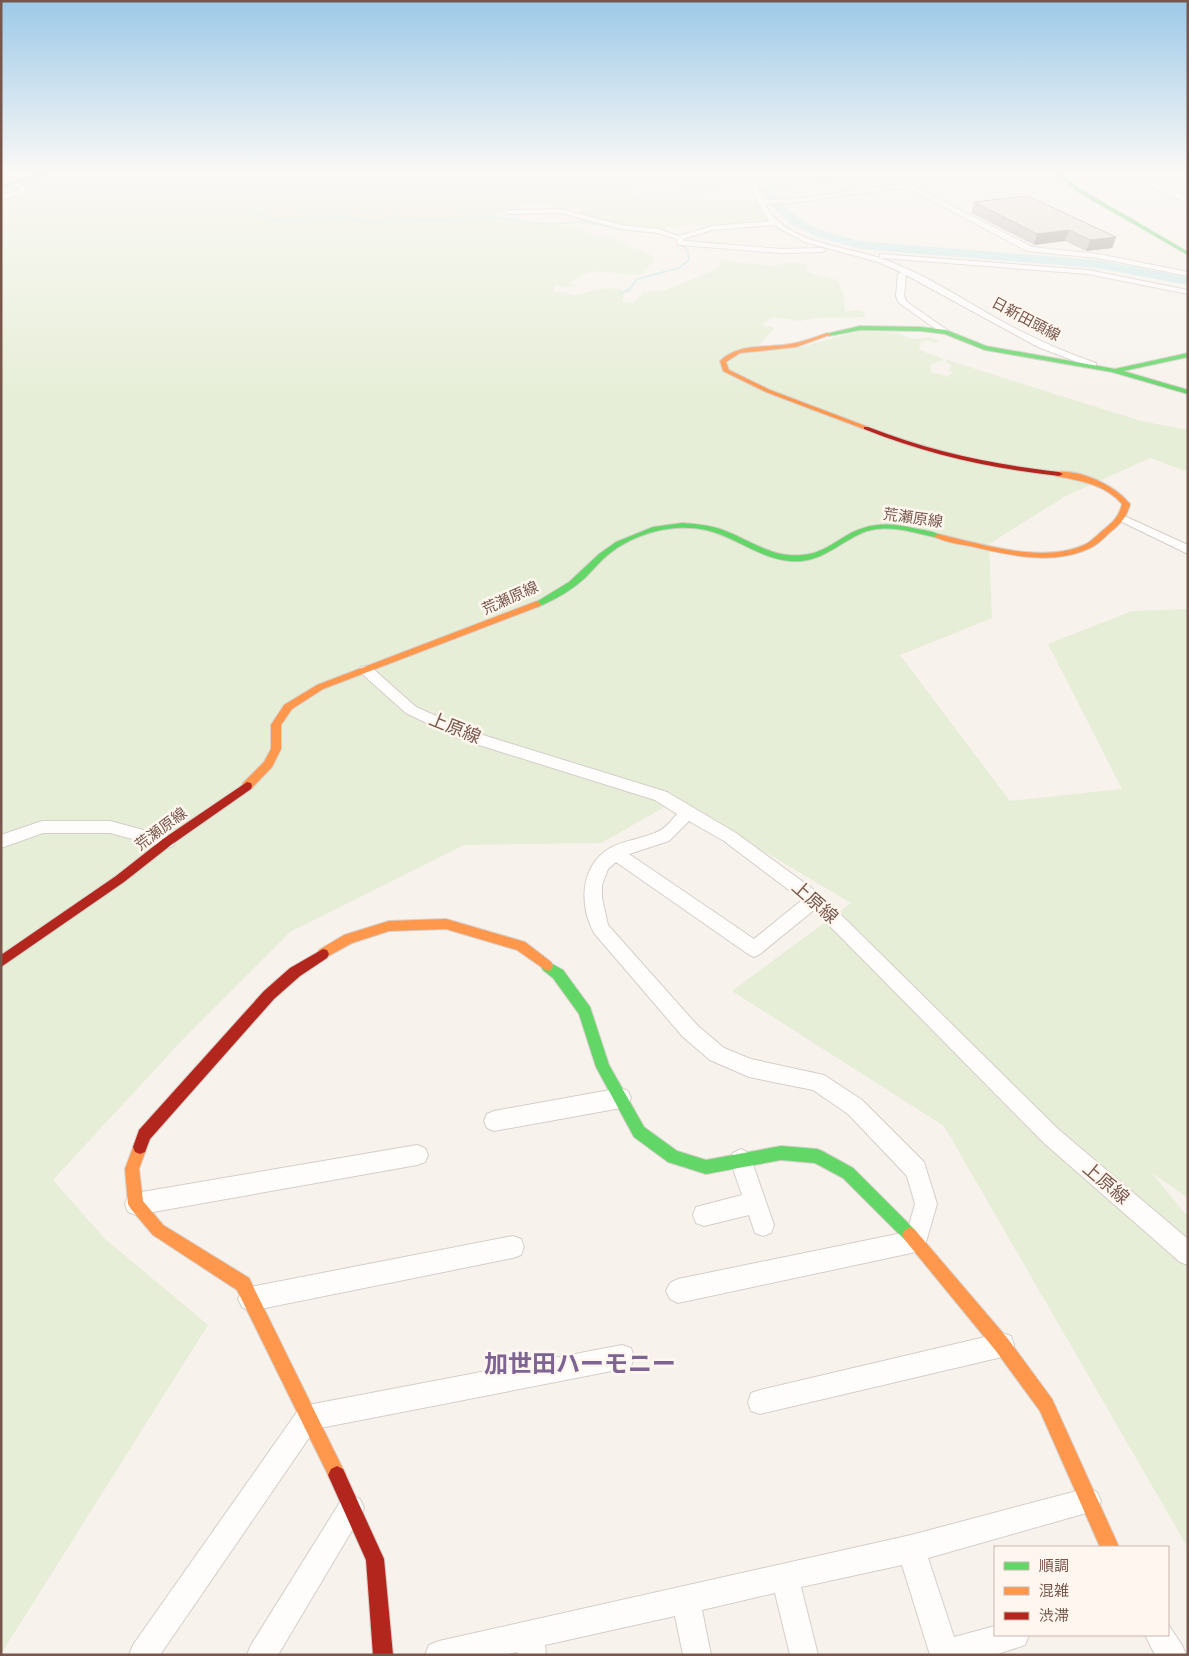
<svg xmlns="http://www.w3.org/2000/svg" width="1189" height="1656" viewBox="0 0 1189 1656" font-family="Ubuntu,'Noto Sans JP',sans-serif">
<rect width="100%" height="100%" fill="#f7f2ec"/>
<path fill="#e6eed7" d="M 1,171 L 638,171 L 629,174 L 684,179 L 690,174 L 700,175 L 724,187 C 693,196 660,182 628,185 L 630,194 L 643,199 L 683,198 L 753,201 L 757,203 L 769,220 L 734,225 L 688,225 L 665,229 L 593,225 L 583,224 L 579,210 C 570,208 563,210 554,209 L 552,204 L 536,203 L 519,206 L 516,210 L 496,213 L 497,216 L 547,225 L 575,225 L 576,229 L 593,235 L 613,238 L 653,256 L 653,262 L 640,275 C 624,276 600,268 585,274 C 580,277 574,281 568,284 L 583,285 L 565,287 L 555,285 L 554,292 L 565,292 L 573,296 C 589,292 604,286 621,289 L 624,296 L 622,302 L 634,303 L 644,292 L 666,290 L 714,270 L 720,266 L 719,260 L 774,266 L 790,262 L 808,264 L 807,272 L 838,280 L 843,294 L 845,312 L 858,310 L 864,312 L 865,317 L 816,318 L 800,321 L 773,317 L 762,325 L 774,328 L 753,352 L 801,347 L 859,331 L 899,333 L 908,338 L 920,339 L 930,337 L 939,341 L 936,343 L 928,340 L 921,342 L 919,350 L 944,359 L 930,365 L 931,372 L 948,377 L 953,372 L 949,370 L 952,366 L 945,361 L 947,360 L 1141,421 L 1188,430 L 1188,472 L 1150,458 L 1064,497 L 989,544 L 992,618 L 900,655 L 1010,801 L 1122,789 L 1048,644 L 1132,611 L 1188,609 L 1188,1198 L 1151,1172 L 1188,1217 L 1188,1548 L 944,1126 L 732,991 L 851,903 L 677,800 L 601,843 L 464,845 L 290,932 L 186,1036 L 53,1180 L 106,1240 L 208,1325 L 1,1654 Z"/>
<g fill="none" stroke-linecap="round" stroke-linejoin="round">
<path stroke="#cee9e8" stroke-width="2" d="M 1124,171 L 1134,174
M 253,213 L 271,220 L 348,218 L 367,222 L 501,218 L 545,224 L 585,222 L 623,229
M 629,290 L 637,279 L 679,268 L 689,260 L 687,250 L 680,243"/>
<path stroke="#cee9e8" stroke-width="2.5" d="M 620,294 L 630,289"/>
<path fill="#cee9e8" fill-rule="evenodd" d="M 923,171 L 938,171 L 937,173 C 922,177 907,181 891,182 C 852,185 812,180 773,192 C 793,223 825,232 859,241 L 1097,260 L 1188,277 L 1188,285 L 1097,268 L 859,249 L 815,236 L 791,224 L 771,205 L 762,190 L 763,188 C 778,184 793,180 808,178 C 847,175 886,181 923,171 Z"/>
<g stroke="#d6cec9" stroke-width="2">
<path id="street" d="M 728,171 L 734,171 L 737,175 L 753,183 L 759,171 L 765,171 L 757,186 L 763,200 L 793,199 L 999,171 L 1012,171 L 1009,173 L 913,186 L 1032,247 L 1098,254 L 1188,272 L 1188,276 L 1098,258 L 1027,251 L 906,187 L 793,203 L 765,204 C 784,241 834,245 870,255 C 916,268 955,295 996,318 C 1028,336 1061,351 1096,363 L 1096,367 L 1093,368 L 1038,347 L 906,275 L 904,296 L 907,302 L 950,332 L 943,334 L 899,303 L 896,296 L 898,274 L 901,272 L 878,262 L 805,242 L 773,225 L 712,230 L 683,239 L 684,241 L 781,249 L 822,248 L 826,250 L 822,252 L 781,253 L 681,245 L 678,245 L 676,239 L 658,233 L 621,229 L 561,213 L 509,214 L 506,212 L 509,210 L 561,209 L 621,225 L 659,229 L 679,236 L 712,226 L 769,221 L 757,202 L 751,187 L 733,177 Z
M 1116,171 C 1137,169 1169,189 1188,198 L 1188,203 Z
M 14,182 L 27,187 L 27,190 L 19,195 L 1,199 L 1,195 L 15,192 L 21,189 L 12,185 L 12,183 Z
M 880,254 L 1088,270 L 1188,290 L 1188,294 L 1088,274 L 883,258 L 880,258 Z
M 1122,515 L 1188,545 L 1188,554 L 1118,520 L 1116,518 L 1118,516 Z
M 366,666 L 371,667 L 416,707 L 470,731 L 667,792 L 736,833 L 821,895 L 1058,1129 L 1188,1239 L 1188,1265 L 1180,1262 L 1044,1143 L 814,910 L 760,954 L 754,957 L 748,954 L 616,862 L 608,869 L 602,885 L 602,898 L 608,925 L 697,1025 L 724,1048 L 751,1059 L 824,1075 L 862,1100 L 924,1162 L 937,1204 L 924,1249 L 916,1252 L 678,1303 L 670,1299 L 666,1291 L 670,1283 L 678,1279 L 907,1232 L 915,1204 L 907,1176 L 848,1114 L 813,1090 L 749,1077 L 710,1060 L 683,1037 L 594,933 C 579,905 580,866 610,848 C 625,840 642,839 657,832 C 665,829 671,821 677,814 L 655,800 L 460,739 L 406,713 L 361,673 L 359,670 L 361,667 ZM 689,821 L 724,841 L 802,900 L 754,939 L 629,854 L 669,841 Z
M 42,821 L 110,821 L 173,838 L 175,842 L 173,846 L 167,848 L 110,833 L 43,833 L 1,848 L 1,835 Z
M 621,1088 L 628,1091 L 631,1098 L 628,1105 L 621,1108 L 494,1131 L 487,1128 L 484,1121 L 487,1114 L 494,1111 Z
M 417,1145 L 425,1148 L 428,1155 L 425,1162 L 417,1165 L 136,1215 L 128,1212 L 125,1204 L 128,1196 L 136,1193 Z
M 741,1149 L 749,1153 L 774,1225 L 771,1233 L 763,1236 L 755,1233 L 749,1215 L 704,1226 L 696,1223 L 693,1215 L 696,1207 L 742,1195 L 730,1160 L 733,1153 Z
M 513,1236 L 521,1239 L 524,1247 L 521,1255 L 513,1258 L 250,1311 L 242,1307 L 238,1299 L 242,1291 L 250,1287 Z
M 1002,1333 L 1011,1336 L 1014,1345 L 1011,1354 L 1002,1357 L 760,1414 L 751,1411 L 748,1402 L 751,1393 L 760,1390 Z
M 622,1345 L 631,1348 L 634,1357 L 631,1366 L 622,1369 L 315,1429 L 160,1655 L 129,1655 L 133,1645 L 299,1409 L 308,1405 Z
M 1088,1488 L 1097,1492 L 1101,1501 L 1097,1510 L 928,1558 L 954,1637 L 995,1626 L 995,1635 L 1029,1635 L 1025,1645 L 995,1655 L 930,1655 L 902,1565 L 801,1587 L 818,1655 L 790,1655 L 775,1593 L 702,1610 L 711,1655 L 683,1655 L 675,1616 L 545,1645 L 546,1655 L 518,1655 L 517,1652 L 504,1655 L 425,1655 L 429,1645 L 439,1641 L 911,1535 Z
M 351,1495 L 360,1499 L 364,1508 L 360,1517 L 278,1655 L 247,1655 L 251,1645 L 342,1499 Z
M 1168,1624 L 1182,1645 L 1186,1655 L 1155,1655 L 1145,1635 L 1168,1635 Z"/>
</g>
<g stroke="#d7cec8" stroke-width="2">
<path id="fast" d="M 50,171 L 55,171 L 1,188 L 1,185 Z
M 1052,171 L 1056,171 L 1082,190 L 1188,252 L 1188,255 L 1078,192 Z
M 860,326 L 921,327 L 946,330 L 986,346 L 1115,369 L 1188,353 L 1188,357 L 1123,371 L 1188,390 L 1188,394 L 1112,372 L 985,350 L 945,334 L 921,331 L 860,330 L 829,336 L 826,334 Z
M 682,523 C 696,524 710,525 723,530 C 750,540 772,558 802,555 C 818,554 831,545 844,537 C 866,523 888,522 913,528 C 922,530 935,531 942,536 L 938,538 C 916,533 890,524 867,531 C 844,539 828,558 802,561 C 765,564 740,538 706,530 C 673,523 635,533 609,554 C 600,561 593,570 585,578 C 572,590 556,599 540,606 L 537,607 L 533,604 L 569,582 L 599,554 L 616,542 L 653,527 Z
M 547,961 L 563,970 L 590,1007 L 609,1065 L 644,1127 L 677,1151 L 706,1160 L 781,1146 L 817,1149 L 822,1151 L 853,1168 L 915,1230 L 918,1235 L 915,1240 L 910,1243 L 905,1240 L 843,1178 L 815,1163 L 781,1160 L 706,1174 L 668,1162 L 634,1137 L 596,1067 L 579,1014 L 553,978 L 543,970 L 541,966 L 543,962 Z"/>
</g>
<g stroke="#d7cec8" stroke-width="2">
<path id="slow" d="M 827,333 L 832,334 L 796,347 L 740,353 L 726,362 L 729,370 L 770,390 L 868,427 L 868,429 L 864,429 L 766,392 L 723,371 L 720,361 C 738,343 766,348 790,344 C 803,342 815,337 827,333 Z
M 1056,472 C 1080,469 1115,485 1130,504 C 1127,518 1119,525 1108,534 C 1103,539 1097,545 1090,548 C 1053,566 1008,555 970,546 C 959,544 942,542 934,536 L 938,534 C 981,544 1042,564 1084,545 C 1091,542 1096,536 1102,531 C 1112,523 1119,517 1122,504 C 1105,484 1081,481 1056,476 Z
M 537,601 L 541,604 L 540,606 L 323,689 L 292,709 L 281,725 L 281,749 L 272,767 L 251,789 L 243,789 L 242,786 L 243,783 L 264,762 L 271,749 L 271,725 L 284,705 L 317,685 Z
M 446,919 L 525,942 L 551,962 L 553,966 L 551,970 L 547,971 L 517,950 L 446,929 L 389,931 L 352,943 L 323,959 L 319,958 L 317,954 L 319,950 L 344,935 L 389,921 Z
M 140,1140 L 145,1142 L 147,1147 L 139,1169 L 143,1201 L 163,1225 L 249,1278 L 343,1469 L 346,1475 L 343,1481 L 337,1484 L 331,1481 L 237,1290 L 153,1235 L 131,1209 L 128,1204 L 125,1169 L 135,1142 Z
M 910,1227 L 915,1230 L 1008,1339 L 1052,1399 L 1119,1547 L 1100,1547 L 1040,1411 L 996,1351 L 905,1240 L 902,1235 L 905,1230 Z"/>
</g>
<g stroke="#d7cec8" stroke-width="2">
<path id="jam" d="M 864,427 L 868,427 C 933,452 990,464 1059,472 L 1063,474 L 1059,476 C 990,468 929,455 864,429 Z
M 247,782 L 251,783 L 252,786 L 251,789 L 171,845 L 124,882 L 1,967 L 1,955 L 116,876 L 163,839 Z
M 323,949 L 327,950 L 329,954 L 327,958 L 300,976 L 274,999 L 150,1139 L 145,1152 L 140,1154 L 135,1152 L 133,1147 L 139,1130 L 264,991 L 290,968 Z
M 337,1466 L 343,1469 L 384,1559 L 393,1655 L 373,1655 L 366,1560 L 328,1475 L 331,1469 Z"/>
</g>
<use href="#street" fill="#fefdfc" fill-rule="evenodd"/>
<use href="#fast" fill="#63d668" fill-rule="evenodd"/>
<use href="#slow" fill="#ff974d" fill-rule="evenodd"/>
<use href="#jam" fill="#b3261e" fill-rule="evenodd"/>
</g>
<path fill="#c4bbb6" d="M 974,202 L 1116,237 L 1112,248 L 1086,251 L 1065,241 L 1034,245 L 971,213 Z"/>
<path fill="#a09994" d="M 1069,230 L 1065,241 L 1034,245 L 1037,234 Z
M 1116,237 L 1112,248 L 1086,251 L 1090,240 Z"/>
<path fill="#e4dad4" stroke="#a09994" d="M 1028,196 L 1116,237 L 1090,240 L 1069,230 L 1037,234 L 974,202 Z"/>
<linearGradient id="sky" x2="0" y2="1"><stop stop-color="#9dc9e8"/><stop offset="0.43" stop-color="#fbf9f6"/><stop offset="1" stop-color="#fbf9f6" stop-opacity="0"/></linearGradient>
<rect width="1189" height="402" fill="url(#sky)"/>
<g text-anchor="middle" stroke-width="5" stroke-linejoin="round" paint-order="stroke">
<g font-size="15" fill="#77574c" stroke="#fff7ef">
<text transform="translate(1026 319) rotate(28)" y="5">日新田頭線</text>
<text transform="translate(913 518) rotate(8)" y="5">荒瀬原線</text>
<text transform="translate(510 598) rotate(-24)" y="5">荒瀬原線</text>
<text transform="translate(161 829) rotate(-37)" y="5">荒瀬原線</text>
</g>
<g font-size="18" fill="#77574c" stroke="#fff7ef">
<text transform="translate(455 728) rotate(22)" y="6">上原線</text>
<text transform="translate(815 902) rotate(41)" y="6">上原線</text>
<text transform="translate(1106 1183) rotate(40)" y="6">上原線</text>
</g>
<g font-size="24" font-weight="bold" fill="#7e6493" stroke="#fff7ef">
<text x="580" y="1372">加世田ハーモニー</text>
</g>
</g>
<rect width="1189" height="1656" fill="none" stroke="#77574c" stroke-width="5"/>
<rect x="994" y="1546" width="175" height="90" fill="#fff7ef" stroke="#c9b7ae"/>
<rect x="1004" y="1562" width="25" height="8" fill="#63d668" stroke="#c9b7ae"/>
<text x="1039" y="1571" font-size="15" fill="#77574c">順調</text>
<rect x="1004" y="1587" width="25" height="8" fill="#ff974d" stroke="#c9b7ae"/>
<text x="1039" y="1596" font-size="15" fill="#77574c">混雑</text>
<rect x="1004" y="1612" width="25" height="8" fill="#b3261e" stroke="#c9b7ae"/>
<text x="1039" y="1621" font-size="15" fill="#77574c">渋滞</text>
</svg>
